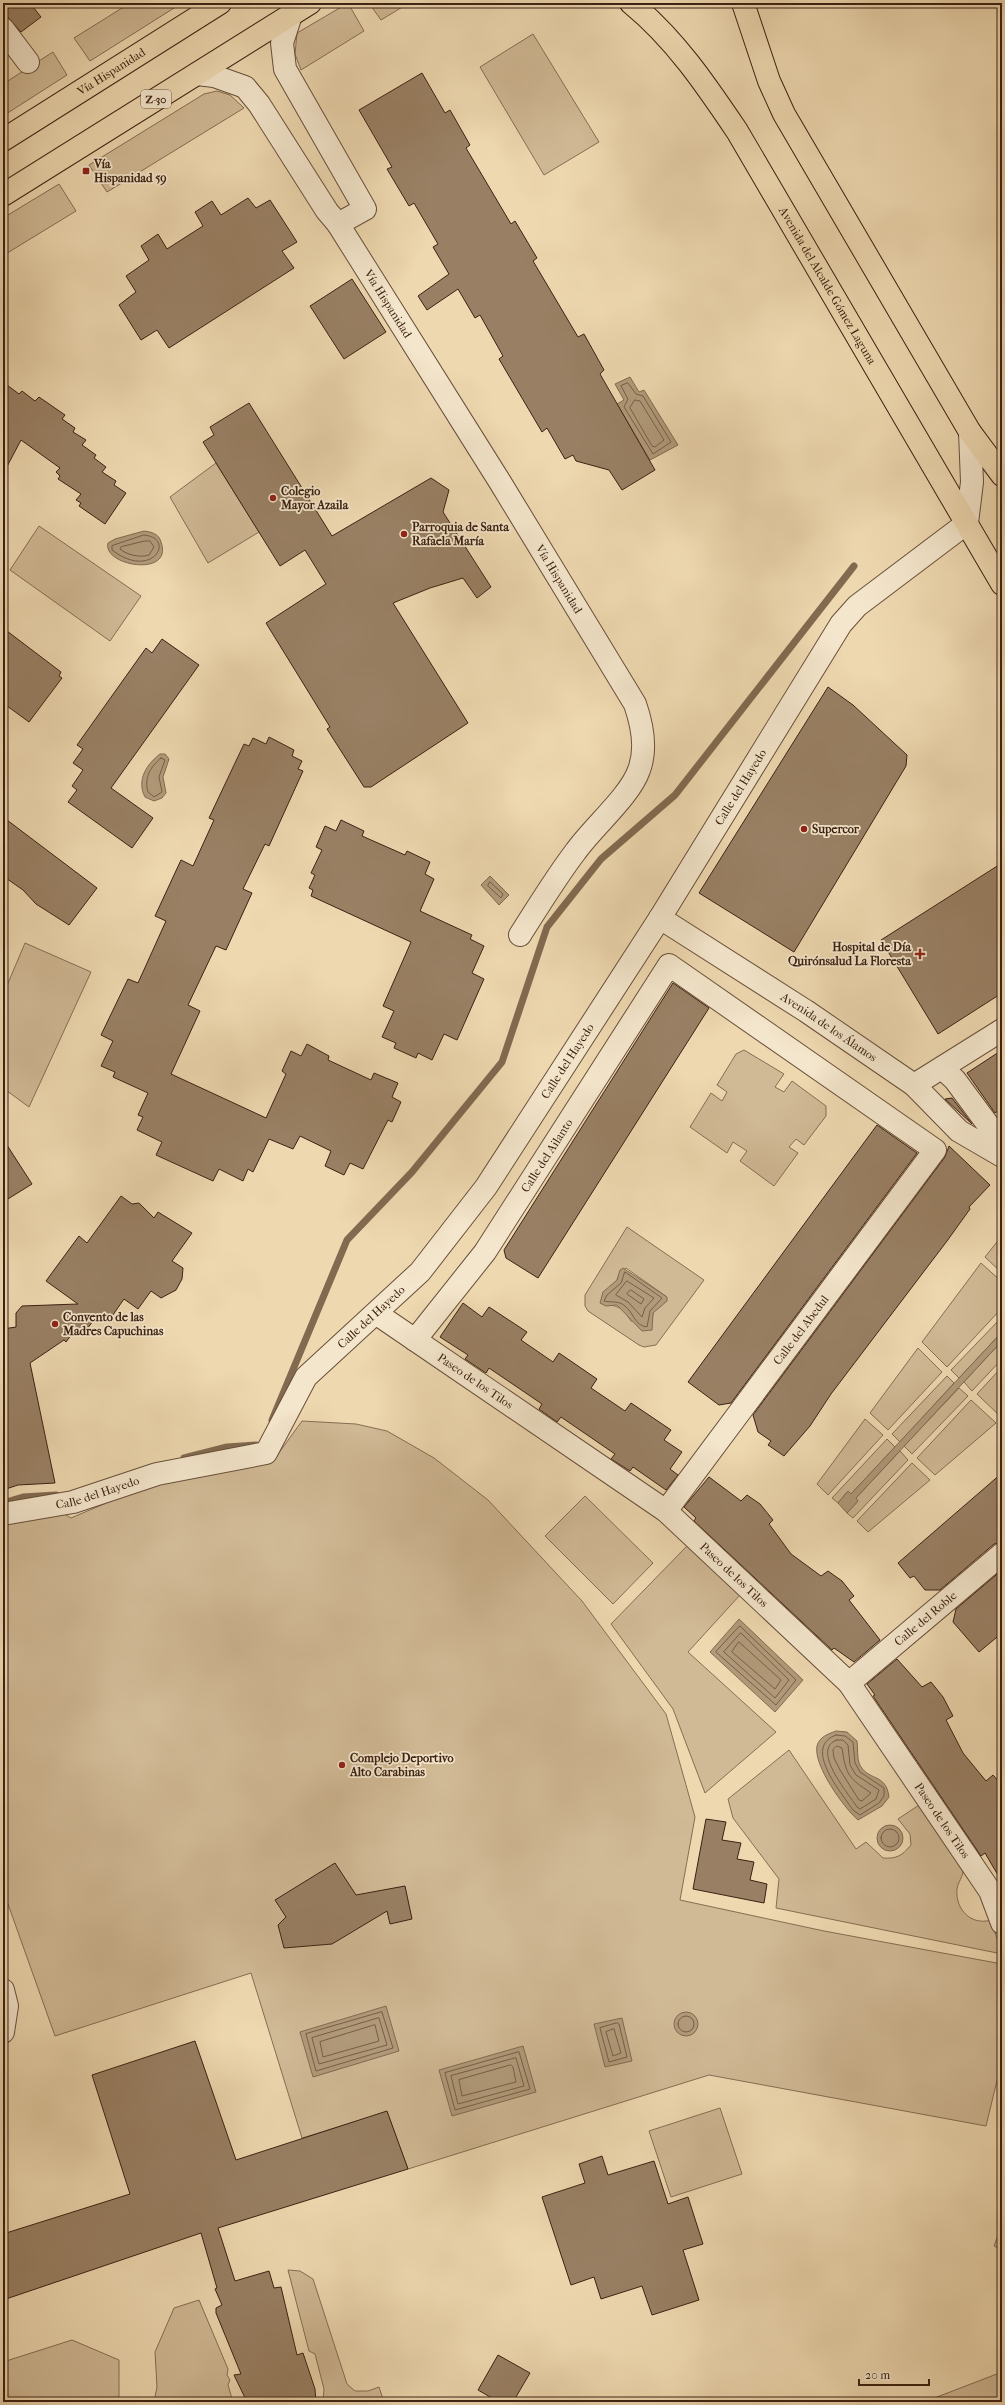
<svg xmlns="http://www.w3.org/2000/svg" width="1005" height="2405" viewBox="0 0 1005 2405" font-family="'IM FELL French Canon',serif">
<rect width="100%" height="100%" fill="#eed8b0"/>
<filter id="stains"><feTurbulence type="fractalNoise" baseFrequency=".005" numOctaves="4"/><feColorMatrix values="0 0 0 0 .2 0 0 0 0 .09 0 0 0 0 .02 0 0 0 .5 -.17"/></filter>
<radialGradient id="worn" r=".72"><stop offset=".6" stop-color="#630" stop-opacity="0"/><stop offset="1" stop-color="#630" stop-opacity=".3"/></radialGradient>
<path fill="#d0b995" stroke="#866d54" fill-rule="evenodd" d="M 130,3 L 182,3 L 90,61 L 74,38 Z
M 348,3 L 364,31 L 301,70 L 295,54 L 297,33 Z
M 369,3 L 409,3 L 381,20 Z
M 533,34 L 599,142 L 544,175 L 480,67 Z
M 53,52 L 67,75 L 6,114 L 3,109 L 3,84 Z
M 217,91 L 230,95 L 244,108 L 107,192 L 89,165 L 204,94 Z
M 59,184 L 76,211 L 4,255 L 3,218 Z
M 216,463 L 259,532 L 208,563 L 170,497 Z
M 39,526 L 141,596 L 110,641 L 10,570 Z
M 25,943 L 91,972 L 29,1107 L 3,1088 L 3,995 Z
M 744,1050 L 784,1074 L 775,1087 L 784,1092 L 792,1081 L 826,1106 L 826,1116 L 804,1145 L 796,1139 L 789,1147 L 798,1153 L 774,1186 L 740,1161 L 747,1151 L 733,1142 L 727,1153 L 690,1127 L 711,1093 L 722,1101 L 727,1092 L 717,1085 L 736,1054 Z
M 627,1227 L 704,1280 L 656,1345 L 644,1347 L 639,1345 L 588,1311 L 585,1306 L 585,1295 ZM 626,1268 L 667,1297 L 653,1313 L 652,1322 L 631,1321 L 623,1309 L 612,1305 L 609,1288 L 617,1280 L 619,1274 Z
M 1001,1237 L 1002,1239 L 1002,1273 L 985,1257 Z
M 981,1263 L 1002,1282 L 1001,1309 L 947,1367 L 922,1342 Z
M 1002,1317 L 1002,1332 L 959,1378 L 951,1370 Z
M 1002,1341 L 1002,1359 L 972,1391 L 964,1382 Z
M 918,1348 L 942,1372 L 888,1430 L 870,1413 Z
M 1002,1367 L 1002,1418 L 977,1394 Z
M 947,1376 L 954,1383 L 900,1442 L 892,1434 Z
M 959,1388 L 968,1396 L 912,1454 L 904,1446 Z
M 971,1400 L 996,1423 L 935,1475 L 917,1458 Z
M 865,1419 L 883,1435 L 828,1495 L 817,1484 Z
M 302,1421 L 356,1424 L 387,1431 L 434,1458 L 488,1500 L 582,1601 L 666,1714 L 695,1817 L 680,1900 L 824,1931 L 1002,1964 L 1002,2060 L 986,2126 L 709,2075 L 408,2169 L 387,2112 L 302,2138 L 251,1973 L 55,2036 L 3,1890 L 3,1517 L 60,1511 L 71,1518 L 151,1484 L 186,1475 L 273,1461 Z
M 887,1439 L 895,1447 L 851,1494 L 847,1492 L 838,1503 L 832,1498 Z
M 900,1451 L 908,1460 L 853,1518 L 847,1513 L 858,1501 L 855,1499 Z
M 912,1463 L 930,1480 L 868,1532 L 857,1521 Z
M 585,1496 L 653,1563 L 613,1604 L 545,1536 Z
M 687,1546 L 740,1595 L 688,1652 L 776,1732 L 705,1793 L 673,1709 L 611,1624 Z
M 789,1750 L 856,1849 L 866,1842 L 883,1858 C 896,1859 902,1856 911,1845 L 910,1834 L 898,1819 L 919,1805 L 963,1871 C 963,1877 958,1882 957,1889 C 955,1909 971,1926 991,1920 L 1002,1954 L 776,1908 L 779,1879 L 733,1818 L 728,1799 Z
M 720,2108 L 742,2174 L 671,2197 L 649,2131 Z
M 1002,2225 L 1002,2250 L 994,2246 Z
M 288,2270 L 300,2271 L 313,2279 L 347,2384 L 355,2391 L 368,2391 L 379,2387 L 384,2402 L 323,2402 L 324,2389 L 315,2354 L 309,2351 Z
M 199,2300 L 228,2369 L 227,2375 L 230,2380 L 228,2385 L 233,2402 L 154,2402 L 157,2387 L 155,2352 L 174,2308 Z
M 72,2340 L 119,2360 L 119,2396 L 117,2402 L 3,2402 L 3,2362 Z
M 1002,2372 L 1002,2402 L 924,2402 Z"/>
<path fill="#b19a7a" stroke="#826a50" d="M 630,377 L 639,392 L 644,390 L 678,445 L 650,460 L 617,404 L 624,400 L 615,384 Z
M 144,531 C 152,532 159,534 161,542 C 174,578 102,566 108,543 L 115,539 Z
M 160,754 L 165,754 L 169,759 L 163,777 L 166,793 L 162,798 L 154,801 L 145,797 C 136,780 147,764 160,754 Z
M 490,876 L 509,895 L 499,905 L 481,885 Z
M 623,1268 L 667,1297 L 667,1301 L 653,1313 L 652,1330 L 642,1331 L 617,1305 L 606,1306 L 600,1303 L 603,1292 L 617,1280 L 620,1270 Z
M 1002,1332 L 1002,1341 L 856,1498 L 858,1501 L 847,1513 L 838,1503 L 848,1491 L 851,1494 Z
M 739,1619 L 803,1680 L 775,1712 L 710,1652 Z
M 836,1731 L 847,1732 L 857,1741 C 858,1748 857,1757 859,1763 C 867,1782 886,1772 889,1797 L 882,1806 L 858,1820 C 844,1808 813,1765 817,1746 C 819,1737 828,1734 836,1731 Z
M877 1838a13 13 0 1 1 26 0a13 13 0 1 1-26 0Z
M 386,2006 L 399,2051 L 313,2077 L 300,2032 Z
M674 2024a12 12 0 1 1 24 0a12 12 0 1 1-24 0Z
M 622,2018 L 632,2061 L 605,2067 L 594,2024 Z
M 523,2046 L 536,2092 L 452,2116 L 439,2070 Z"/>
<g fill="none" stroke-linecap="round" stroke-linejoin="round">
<path stroke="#765e46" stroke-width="1" d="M 628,383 L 636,394 L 643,396 L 671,442 L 653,454 L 624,407 L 628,399 L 621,386 Z
M 635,400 L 640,401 L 664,440 L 655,447 L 652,446 L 630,408 Z
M 144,535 C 177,538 152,581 112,550 L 112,546 Z
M 145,541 L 150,541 L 154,547 L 149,555 C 140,558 127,555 120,549 L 121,547 Z
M 161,758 L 165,760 L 159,777 L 162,792 L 154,797 L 148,792 C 144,778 150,767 161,758 Z
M 490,882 L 503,894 L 501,898 L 488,886 Z
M 625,1272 L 662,1298 L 650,1311 L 647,1327 C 635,1326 633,1312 625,1306 C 618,1300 611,1303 604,1301 L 607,1295 L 621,1283 Z
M 627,1281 L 654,1298 L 645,1308 L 642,1317 L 628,1302 L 616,1295 Z
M 631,1290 L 644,1299 L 641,1304 L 627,1294 Z
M 740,1626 L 796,1680 L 776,1705 L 716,1652 Z
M 741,1633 L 789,1680 L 775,1698 L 724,1652 Z
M 739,1642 L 781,1680 L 775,1689 L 732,1652 Z
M 836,1735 L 845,1736 L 853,1742 L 855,1763 L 860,1772 L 884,1788 L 884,1796 L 879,1803 L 860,1815 L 853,1810 C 841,1792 802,1747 836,1735 Z
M 837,1740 L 843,1740 L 848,1745 L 850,1765 L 856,1775 L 879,1790 L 876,1799 L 860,1809 L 857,1807 C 848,1793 810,1749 837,1740 Z
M 837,1746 L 842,1748 C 846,1776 849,1778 871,1793 L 862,1801 L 859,1800 L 840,1770 L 834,1758 L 833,1750 Z
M881 1838a9 9 0 1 1 18 0a9 9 0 1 1-18 0Z
M 382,2012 L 393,2048 L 316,2071 L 306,2034 Z
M678 2024a8 8 0 1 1 16 0a8 8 0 1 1-16 0Z
M 379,2018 L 387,2045 L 319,2064 L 312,2038 Z
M 617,2023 L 619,2024 L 627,2057 L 609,2062 L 600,2028 Z
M 375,2025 L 379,2041 L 323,2057 L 320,2042 Z
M 614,2029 L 621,2053 L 613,2056 L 606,2032 Z
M 519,2052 L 530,2089 L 455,2110 L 445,2073 Z
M 516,2058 L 524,2086 L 458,2104 L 451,2076 Z
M 511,2065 L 513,2067 L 516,2082 L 462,2096 L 459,2080 Z"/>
<path stroke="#826a50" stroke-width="7" d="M 272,1420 L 347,1240 L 412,1172 L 502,1062 L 547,927 L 601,859 L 675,795 L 854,566
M 184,1458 L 227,1447 L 256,1445
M 3,1503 L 23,1497 L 56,1495"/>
</g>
<path fill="#998064" stroke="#3c2112" d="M 3,3 L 30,3 L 41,17 L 21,32 L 3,12 Z
M 422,73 L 445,113 L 450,110 L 470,145 L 466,148 L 511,224 L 515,221 L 537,258 L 533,261 L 578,337 L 584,334 L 604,370 L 600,374 L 655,470 L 622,490 L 609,470 L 576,461 L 573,455 L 565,459 L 547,428 L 542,432 L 499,359 L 503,356 L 480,315 L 475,318 L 458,289 L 427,310 L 418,296 L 449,274 L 433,247 L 438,244 L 414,203 L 409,206 L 387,169 L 392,167 L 359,110 Z
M 248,198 L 256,208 L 270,200 L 297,242 L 282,251 L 294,268 L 169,348 L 157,330 L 141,340 L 119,305 L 136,292 L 126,276 L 149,260 L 141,246 L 158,234 L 167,249 L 203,226 L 195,212 L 212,201 L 221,215 Z
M 352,279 L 386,332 L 344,359 L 310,306 Z
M 3,382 L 19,394 L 22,391 L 35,401 L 39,397 L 65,415 L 62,419 L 75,428 L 73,432 L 86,440 L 82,445 L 96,455 L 94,458 L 106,467 L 102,472 L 116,481 L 114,485 L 126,493 L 105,524 L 79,506 L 81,503 L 76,500 L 81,494 L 58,479 L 60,476 L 56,472 L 60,468 L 21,440 L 3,474 Z
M 249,403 L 332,536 L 431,478 L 449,490 L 443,512 L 491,587 L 477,598 L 463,578 L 430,588 L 393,603 L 468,723 L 371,787 L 364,787 L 327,729 L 330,727 L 266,623 L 326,584 L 305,550 L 280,566 L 203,442 L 214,435 L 210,427 Z
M 3,628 L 61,672 L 59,676 L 62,678 L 29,722 L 3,703 Z
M 162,639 L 199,665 L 111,788 L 153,818 L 132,848 L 68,802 L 77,790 L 72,786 L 83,770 L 73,763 L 83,749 L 77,745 L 146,648 L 152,653 Z
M 828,687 L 853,705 L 907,755 L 906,766 L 794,952 L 699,893 Z
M 269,737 L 294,750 L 292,756 L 302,761 L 298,769 L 303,771 L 269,846 L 265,844 L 243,889 L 252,893 L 226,950 L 216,946 L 188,1005 L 200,1011 L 171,1074 L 266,1118 L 286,1074 L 282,1071 L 291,1051 L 301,1056 L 307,1044 L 329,1056 L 328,1060 L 371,1080 L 374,1073 L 398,1083 L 392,1097 L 401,1102 L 392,1122 L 388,1120 L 363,1169 L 350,1163 L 344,1175 L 325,1166 L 331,1151 L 300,1136 L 293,1149 L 269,1139 L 253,1172 L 248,1169 L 243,1181 L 219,1169 L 213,1181 L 156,1155 L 162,1142 L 137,1130 L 143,1117 L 138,1115 L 148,1093 L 113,1077 L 115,1072 L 101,1066 L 113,1041 L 101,1035 L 128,979 L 138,983 L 166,921 L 155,916 L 181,860 L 193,866 L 214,820 L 209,818 L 244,744 L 249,746 L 253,738 L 266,744 Z
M 3,817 L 97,888 L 69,925 L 36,904 L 23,890 L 3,876 Z
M 341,820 L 364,831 L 362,836 L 405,855 L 407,851 L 430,862 L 425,874 L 434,879 L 420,911 L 472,935 L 470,939 L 484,946 L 472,973 L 484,979 L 457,1040 L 444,1034 L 432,1060 L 418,1053 L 416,1058 L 394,1048 L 396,1043 L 382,1037 L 394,1011 L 383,1006 L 411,942 L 311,896 L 313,890 L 309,888 L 315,875 L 311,873 L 322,850 L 316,847 L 325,826 L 336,831 Z
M 1002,863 L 1002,993 L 938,1034 L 881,940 Z
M 673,983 L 709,1008 L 538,1278 L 506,1258 L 504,1250 Z
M 1002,1050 L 1002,1108 L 995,1113 L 967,1073 Z
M 952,1098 L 972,1124 L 945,1099 Z
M 877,1125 L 917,1153 L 731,1403 L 719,1405 L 688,1382 Z
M 3,1139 L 32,1184 L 3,1202 Z
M 949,1146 L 990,1185 L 969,1207 L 970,1209 L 947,1241 L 831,1394 L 810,1426 L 784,1456 L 768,1445 L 771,1441 L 758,1432 L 753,1415 L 945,1157 Z
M 121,1196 L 132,1204 L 139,1203 L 154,1218 L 158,1212 L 192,1233 L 172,1261 L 183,1268 L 182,1279 L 176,1290 L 161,1298 L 151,1291 L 138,1309 L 124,1299 L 108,1322 L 98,1314 L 82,1336 L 74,1331 L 66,1342 L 64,1340 L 30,1363 L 55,1483 L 18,1485 L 3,1490 L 3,1329 L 16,1327 L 16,1313 L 22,1306 L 78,1304 L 46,1281 L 79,1236 L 87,1243 Z
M 463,1303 L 482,1317 L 489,1307 L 527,1332 L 521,1340 L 553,1362 L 559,1353 L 597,1379 L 591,1388 L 625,1411 L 631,1403 L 671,1430 L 664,1440 L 682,1452 L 670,1469 L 678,1475 L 666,1490 L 633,1467 L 630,1471 L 611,1459 L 615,1454 L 561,1417 L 557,1422 L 539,1409 L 542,1404 L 489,1368 L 486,1373 L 465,1359 L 468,1355 L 440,1337 Z
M 1002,1473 L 1002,1542 L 994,1544 L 940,1590 L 925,1590 L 914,1576 L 910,1578 L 898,1563 Z
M 709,1477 L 741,1501 L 747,1495 L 760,1504 L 773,1520 L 769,1524 L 791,1554 L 821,1576 L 828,1571 L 842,1581 L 854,1596 L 849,1600 L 880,1640 L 854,1662 L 834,1648 L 832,1650 L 694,1521 L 696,1518 L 684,1507 Z
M 1002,1570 L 1002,1633 L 979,1652 L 953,1622 L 956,1609 Z
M 897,1659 L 922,1687 L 931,1682 L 943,1697 L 953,1716 L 946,1720 L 963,1753 L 986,1781 L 993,1775 L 1002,1785 L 1002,1882 L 985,1853 L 981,1856 L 873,1696 L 875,1695 L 867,1684 Z
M 706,1819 L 726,1822 L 722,1840 L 741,1843 L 737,1859 L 754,1862 L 750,1880 L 767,1884 L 764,1903 L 693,1889 Z
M 335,1863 L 356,1895 L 405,1886 L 412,1919 L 390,1924 L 387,1911 L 332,1944 L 284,1948 L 278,1925 L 286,1917 L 275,1900 Z
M 195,2041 L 236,2160 L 387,2111 L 408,2169 L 218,2228 L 235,2281 L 269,2271 L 274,2288 L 281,2287 L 297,2355 L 303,2353 L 315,2389 L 316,2402 L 247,2402 L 234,2375 L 241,2374 L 216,2313 L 216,2308 L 222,2305 L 215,2289 L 217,2288 L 201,2233 L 3,2300 L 3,2234 L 130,2194 L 92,2075 Z
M 602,2156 L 608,2175 L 654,2161 L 668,2204 L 688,2197 L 703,2244 L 683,2250 L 699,2300 L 652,2315 L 642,2286 L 601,2299 L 594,2277 L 571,2285 L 542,2197 L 585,2183 L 579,2164 Z
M 498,2355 L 530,2373 L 513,2402 L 499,2402 L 478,2390 Z"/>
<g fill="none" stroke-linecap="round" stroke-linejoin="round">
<g stroke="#684f3a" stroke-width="24">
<g id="minor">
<path d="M 291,15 L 282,43 L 285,69 L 365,209 L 338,224"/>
<path d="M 3,29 L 28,62"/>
<path id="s1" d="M 197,74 L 214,76 L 245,87 L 259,104 L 327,211 L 338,224 L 500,482 L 635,704 C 642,724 647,749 639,770 C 630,796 593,827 576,851 C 556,877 538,907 520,935"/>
<path id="s2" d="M 660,918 L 806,1011 L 914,1085 L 959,1131 L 1002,1156"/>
<path d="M 942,1068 L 955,1080 L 989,1126 L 988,1147"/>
<path d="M 914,1085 L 1002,1030"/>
<path id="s3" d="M 377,1314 L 666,1511 L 849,1683 L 990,1891 L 1002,1923"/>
<path id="s4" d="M 415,1340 L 485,1252 L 669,965 L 935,1150 L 666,1511"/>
<path id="s5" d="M 3,1514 L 73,1502 L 157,1474 L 266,1453 L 306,1377 L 420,1272 L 486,1187 L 660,918 L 841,624 L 857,606 L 967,523 L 972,482 L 970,432"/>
<path id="s6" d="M 849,1683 L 1002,1554"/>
<path d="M 3,1990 L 7,2006 L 3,2032"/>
</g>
</g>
<g stroke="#3c2112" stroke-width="24">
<g id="major">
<path id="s7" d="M 631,3 C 675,39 706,85 737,131 L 1002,584"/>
<path d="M 743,3 L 769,81 L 784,114 L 970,432 L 1002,475"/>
</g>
</g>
<g stroke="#3c2112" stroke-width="24">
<g id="highway">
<path id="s8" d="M 3,140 L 220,3"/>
<path d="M 3,195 L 310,3"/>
</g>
</g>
<use href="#minor" stroke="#f4e6cc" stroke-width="22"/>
<use href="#major" stroke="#eed8b0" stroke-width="22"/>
<use href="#highway" stroke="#eed8b0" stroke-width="22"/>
</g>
<g fill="#8f2418" stroke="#f4e6cc" stroke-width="1.5">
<rect x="82" y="167" width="8" height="8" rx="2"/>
<circle cx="273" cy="498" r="4"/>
<circle cx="404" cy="534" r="4"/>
<circle cx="804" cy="829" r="4"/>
<path d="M918 948h4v4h4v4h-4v4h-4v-4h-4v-4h4z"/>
<circle cx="55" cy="1324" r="4"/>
<circle cx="342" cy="1765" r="4"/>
</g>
<g text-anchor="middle" stroke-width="3.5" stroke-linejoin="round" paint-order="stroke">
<rect fill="#f4e6cc" stroke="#735c4a" stroke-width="1" x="141" y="90" width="30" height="18" rx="3"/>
<g font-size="11" font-weight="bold" fill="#3c2112">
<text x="156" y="103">Z-30</text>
</g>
<g font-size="12" fill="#3c2112" stroke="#f4e6cc">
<text dy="4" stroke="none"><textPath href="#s8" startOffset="128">Vía Hispanidad</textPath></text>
<text dy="4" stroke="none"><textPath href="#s7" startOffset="346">Avenida del Alcalde Gómez Laguna</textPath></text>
<text dy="4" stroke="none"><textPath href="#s1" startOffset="310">Vía Hispanidad</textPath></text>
<text dy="4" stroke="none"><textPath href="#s1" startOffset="634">Vía Hispanidad</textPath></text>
<text dy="4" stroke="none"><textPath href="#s5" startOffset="1093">Calle del Hayedo</textPath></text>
<text dy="4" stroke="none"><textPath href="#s2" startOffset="201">Avenida de los Álamos</textPath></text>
<text dy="4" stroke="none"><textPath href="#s5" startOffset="769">Calle del Hayedo</textPath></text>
<text dy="4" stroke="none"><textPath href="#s4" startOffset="227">Calle del Ailanto</textPath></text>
<text dy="4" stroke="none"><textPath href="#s5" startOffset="445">Calle del Hayedo</textPath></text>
<text transform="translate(801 1330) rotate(-53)" y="4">Calle del Abedul</text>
<text dy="4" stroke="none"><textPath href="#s3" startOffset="119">Paseo de los Tilos</textPath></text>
<text dy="4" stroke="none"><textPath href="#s5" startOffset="97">Calle del Hayedo</textPath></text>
<text dy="4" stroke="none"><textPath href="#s3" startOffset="443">Paseo de los Tilos</textPath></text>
<text dy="4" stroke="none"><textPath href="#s6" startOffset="100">Calle del Roble</textPath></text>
<text dy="4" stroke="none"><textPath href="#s3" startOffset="767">Paseo de los Tilos</textPath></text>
</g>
<g font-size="12" font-weight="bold" fill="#3c2112" stroke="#f4e6cc" text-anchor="start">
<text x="94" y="168">Vía<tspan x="94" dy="14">Hispanidad 59</tspan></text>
<text x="281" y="495">Colegio<tspan x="281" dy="14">Mayor Azaila</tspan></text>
<text x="412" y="531">Parroquia de Santa<tspan x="412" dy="14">Rafaela María</tspan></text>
<text x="812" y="833">Supercor</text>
<text x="911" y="951" text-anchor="end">Hospital de Día<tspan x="911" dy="14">Quirónsalud La Floresta</tspan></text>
<text x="63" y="1321">Convento de las<tspan x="63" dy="14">Madres Capuchinas</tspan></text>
<text x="350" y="1762">Complejo Deportivo<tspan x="350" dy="14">Alto Carabinas</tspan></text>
</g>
</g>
<rect width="1005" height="2405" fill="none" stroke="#eed8b0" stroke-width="16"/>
<rect x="4" y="4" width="997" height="2397" fill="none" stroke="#3c2112" stroke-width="2"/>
<rect x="8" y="8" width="989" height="2389" fill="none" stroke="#3c2112"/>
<path d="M859 2379v6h70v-6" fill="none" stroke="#3c2112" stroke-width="2"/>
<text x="865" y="2379" font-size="12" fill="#3c2112" stroke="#f4e6cc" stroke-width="3" paint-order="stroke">20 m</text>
<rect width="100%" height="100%" filter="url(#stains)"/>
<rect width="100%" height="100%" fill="url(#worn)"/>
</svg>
